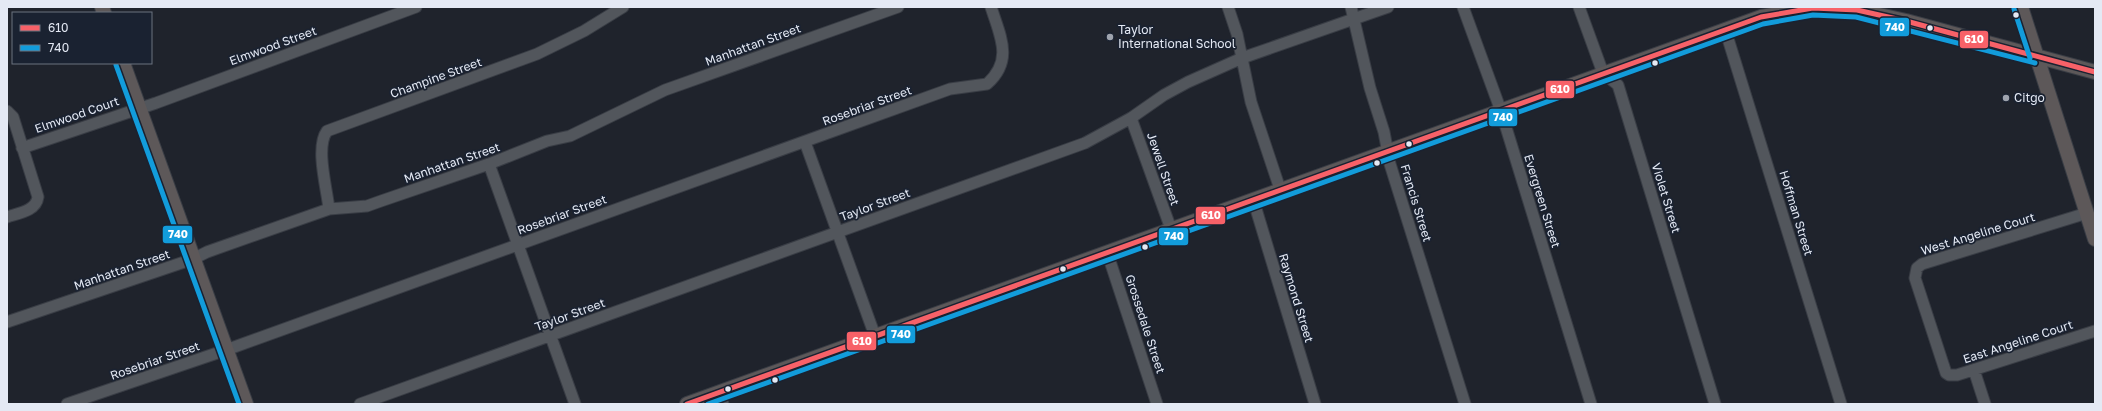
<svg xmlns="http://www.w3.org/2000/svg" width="2102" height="411" viewBox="0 0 2102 411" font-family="'Golos Text',sans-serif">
<rect width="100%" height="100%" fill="#1f232c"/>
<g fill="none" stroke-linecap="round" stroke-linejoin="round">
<g stroke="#393d45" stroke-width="13">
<path id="minor" d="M 1228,7 L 1237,34 L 1251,102 L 1280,189
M 1351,7 L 1370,88 L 1384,132 L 1390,164 L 1465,404
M 1463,7 L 1501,111 L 1591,404
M 1579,7 L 1603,73 L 1618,85 L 1715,404
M 1725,29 L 1841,404
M 7,111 L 13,117 L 38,197 C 36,211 19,213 7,217
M 1131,118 L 1171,229
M 805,142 L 875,336
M 22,148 L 156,103 L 416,7
M 489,164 L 575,404
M 1253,199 L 1315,404
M 329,209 C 327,189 315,147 327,131 L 537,54 L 584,31 L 623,7
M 2087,213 L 1922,264 L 1917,268 L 1915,278 L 1946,373 L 1949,375 L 1957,375 L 2095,331
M 1107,252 L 1157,404
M 7,322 L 193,259 L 207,252 L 329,209 L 367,206 L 381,201 L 489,164 L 547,141 L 570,136 L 665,90 L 898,7
M 1974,370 L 1985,404
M 719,393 L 723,404
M 67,404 L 226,350 L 950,89 L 987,84 C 1014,60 1000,36 991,7
M 360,404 L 1085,143 L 1131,118 L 1164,95 L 1188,82 L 1242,58 L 1388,7"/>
</g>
<g stroke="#393d45" stroke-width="16">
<path id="major" d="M 102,7 L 104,13
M 2021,7 L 2095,239
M 123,63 L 246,404
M 687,404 L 1761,17 L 1813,8 L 1857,10 L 1906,21 L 2095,72"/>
</g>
<use href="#minor" stroke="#52565c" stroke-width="11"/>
<use href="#major" stroke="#5d5859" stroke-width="14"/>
<g stroke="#1a2231" stroke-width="8">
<path id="bus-1" d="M 687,404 L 1761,17 L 1813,8 L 1857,10 L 1906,21 L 2095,72"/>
</g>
<g stroke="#1a2231" stroke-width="8">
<path id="bus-2" d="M 2014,9 L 2030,58
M 116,65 L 239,404
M 708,404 L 1763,24 L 1813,15 L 1856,17 L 2035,63"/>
</g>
<use href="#bus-1" stroke="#f76168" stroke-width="5"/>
<use href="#bus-2" stroke="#129cdb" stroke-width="5"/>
</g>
<g fill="#e4e9f4" stroke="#1a2231" stroke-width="1.5">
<circle cx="2016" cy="15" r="3.5"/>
<circle cx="1930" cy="28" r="3.5"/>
<circle cx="1655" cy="63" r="3.5"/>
<circle cx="1409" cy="144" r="3.5"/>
<circle cx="1377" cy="163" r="3.5"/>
<circle cx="1145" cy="247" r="3.5"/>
<circle cx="1063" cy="269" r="3.5"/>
<circle cx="775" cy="380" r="3.5"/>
<circle cx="728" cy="389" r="3.5"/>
</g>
<g fill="#9fa4ae" stroke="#1a2231" stroke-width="1.5">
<circle cx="1110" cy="37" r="4"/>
<circle cx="2006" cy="98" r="4"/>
</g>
<g text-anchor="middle" stroke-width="3.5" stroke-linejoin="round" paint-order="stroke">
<g font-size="12" fill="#e4e9f4" stroke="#1a2231" text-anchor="start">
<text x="1118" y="34">Taylor<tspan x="1118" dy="14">International School</tspan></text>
<text x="2014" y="102">Citgo</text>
</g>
<g font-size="12" fill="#e4e9f4" stroke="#1a2231">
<text transform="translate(753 45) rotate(-20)" y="4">Manhattan Street</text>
<text transform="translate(273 46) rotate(-20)" y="4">Elmwood Street</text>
<text transform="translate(436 78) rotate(-20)" y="4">Champine Street</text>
<text transform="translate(867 106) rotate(-20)" y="4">Rosebriar Street</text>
<text transform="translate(77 115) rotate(-19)" y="4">Elmwood Court</text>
<text transform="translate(452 163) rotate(-19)" y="4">Manhattan Street</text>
<text transform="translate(1163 169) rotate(71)" y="4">Jewell Street</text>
<text transform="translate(1666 198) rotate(73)" y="4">Violet Street</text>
<text transform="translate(1542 201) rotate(73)" y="4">Evergreen Street</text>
<text transform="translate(1416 203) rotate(73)" y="4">Francis Street</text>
<text transform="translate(875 205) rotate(-20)" y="4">Taylor Street</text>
<text transform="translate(1796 213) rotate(73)" y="4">Hoffman Street</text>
<text transform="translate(562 215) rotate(-20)" y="4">Rosebriar Street</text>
<text transform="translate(1978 234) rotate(-17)" y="4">West Angeline Court</text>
<text transform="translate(122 270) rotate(-19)" y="4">Manhattan Street</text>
<text transform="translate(1296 298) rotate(73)" y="4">Raymond Street</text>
<text transform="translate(570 315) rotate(-20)" y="4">Taylor Street</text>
<text transform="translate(1145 324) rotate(72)" y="4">Grossedale Street</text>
<text transform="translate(2018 342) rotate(-18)" y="4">East Angeline Court</text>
<text transform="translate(155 361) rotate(-19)" y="4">Rosebriar Street</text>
</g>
</g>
<g stroke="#1a2231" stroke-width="1.5">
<rect x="1879" y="17" width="31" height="20" rx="4" fill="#129cdb"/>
<rect x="1959" y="30" width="30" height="19" rx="4" fill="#f76168"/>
<rect x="1545" y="80" width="30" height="19" rx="4" fill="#f76168"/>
<rect x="1488" y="108" width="30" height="19" rx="4" fill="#129cdb"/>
<rect x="1195" y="206" width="31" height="19" rx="4" fill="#f76168"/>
<rect x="162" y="225" width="31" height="19" rx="4" fill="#129cdb"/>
<rect x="1158" y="227" width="31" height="19" rx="4" fill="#129cdb"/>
<rect x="886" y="325" width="30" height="19" rx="4" fill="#129cdb"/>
<rect x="846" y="331" width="31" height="20" rx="4" fill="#f76168"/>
</g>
<g font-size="11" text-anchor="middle" font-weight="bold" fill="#fff">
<text x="1895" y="31">740</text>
<text x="1974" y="43">610</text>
<text x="1560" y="93">610</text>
<text x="1503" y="121">740</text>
<text x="1211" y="219">610</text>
<text x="178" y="238">740</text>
<text x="1174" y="240">740</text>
<text x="901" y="338">740</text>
<text x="862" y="345">610</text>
</g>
<rect width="2102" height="411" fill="none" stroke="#e4e9f4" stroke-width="16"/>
<rect x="12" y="12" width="140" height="52" fill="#1a2231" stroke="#6b727f"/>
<rect x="20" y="25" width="20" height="6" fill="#f76168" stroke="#6b727f"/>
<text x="48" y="32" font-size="12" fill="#e4e9f4">610</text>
<rect x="20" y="45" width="20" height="6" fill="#129cdb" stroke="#6b727f"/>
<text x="48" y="52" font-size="12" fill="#e4e9f4">740</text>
</svg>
